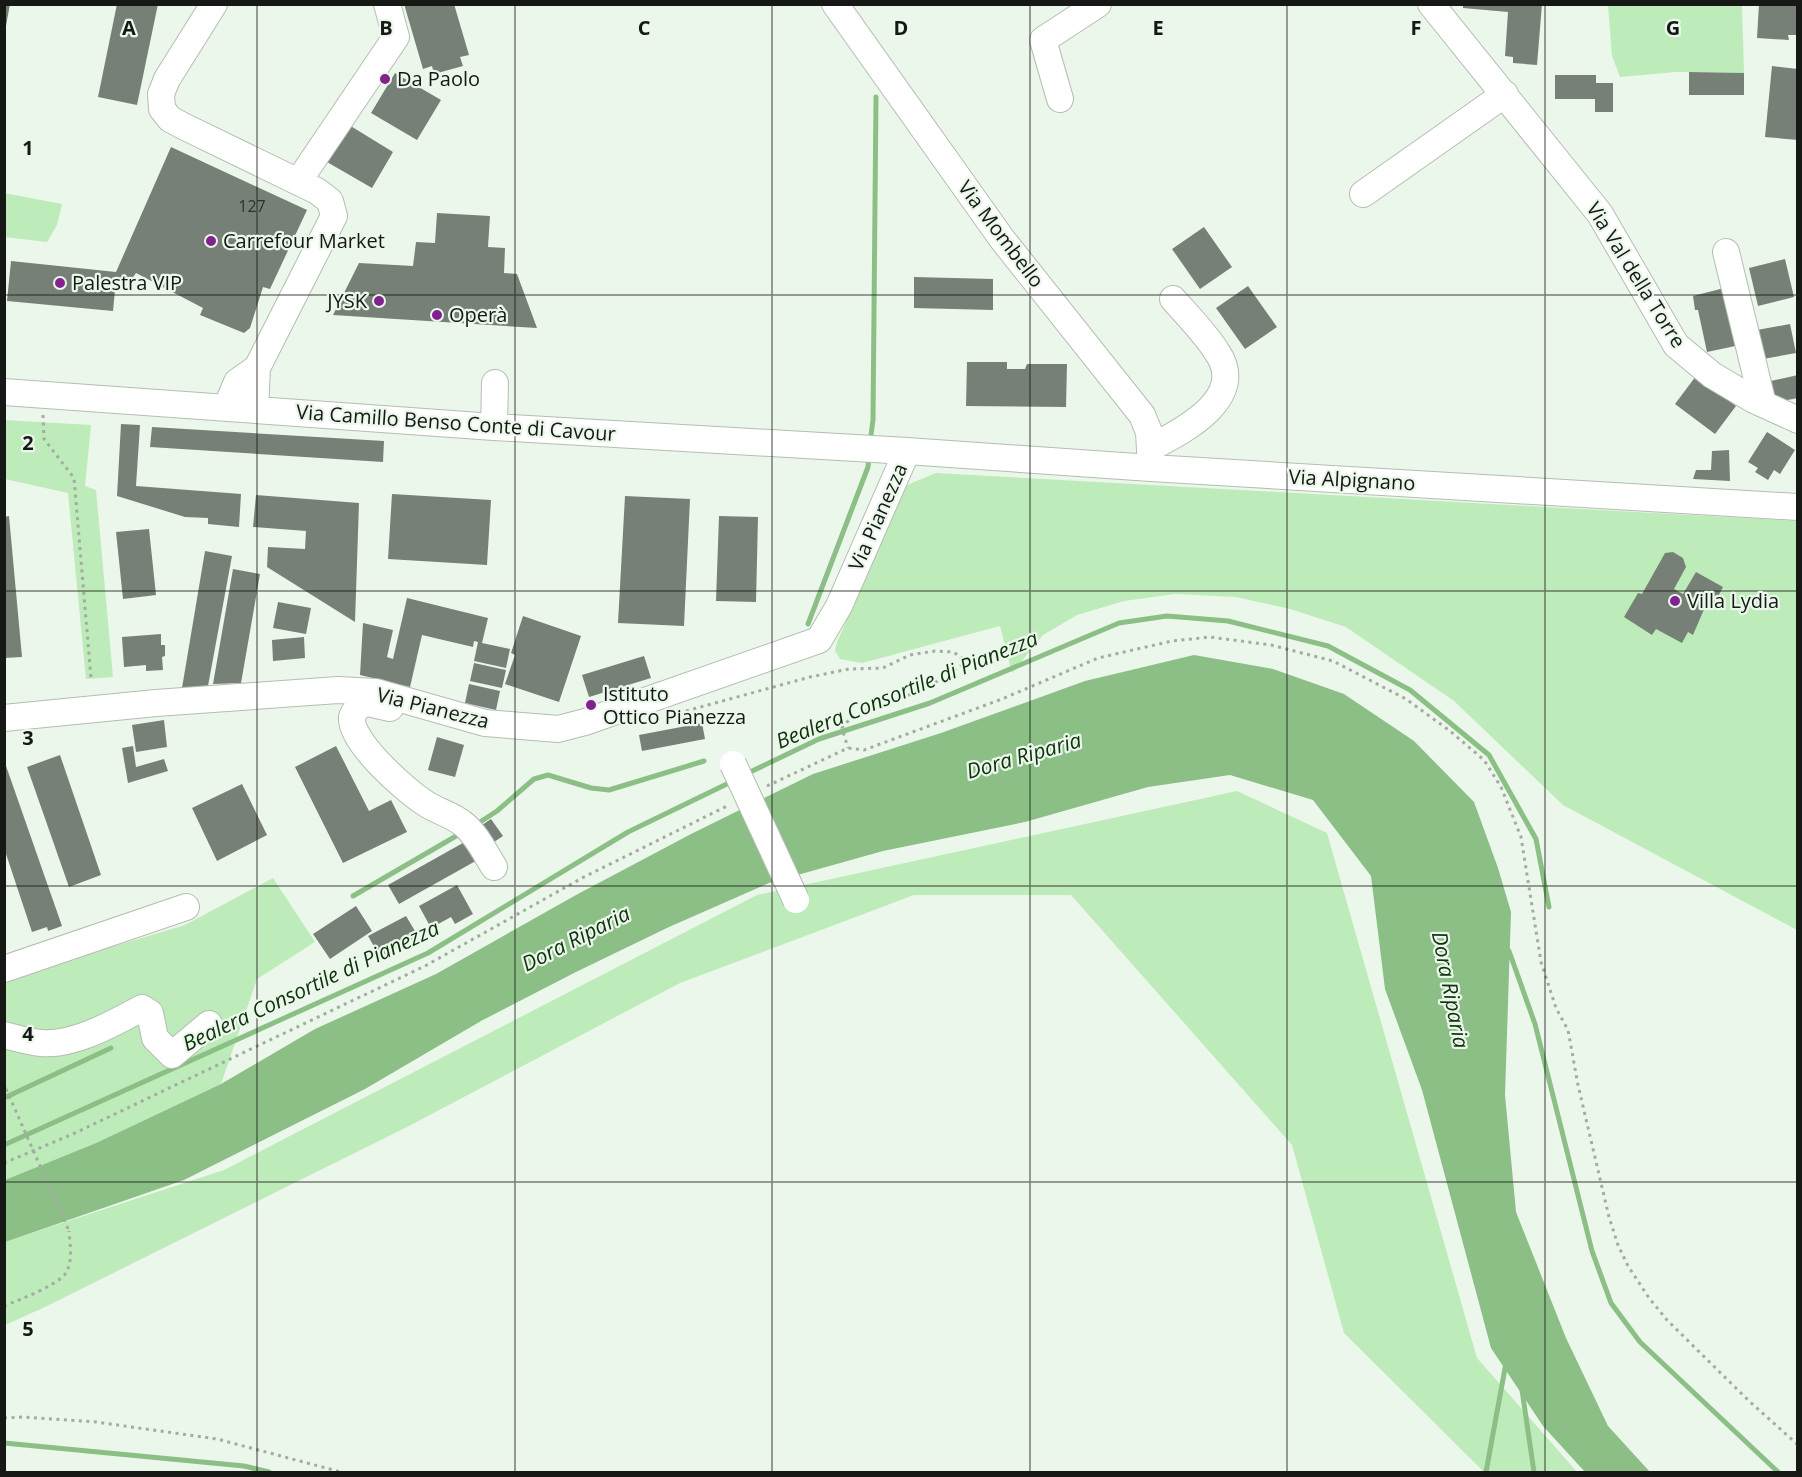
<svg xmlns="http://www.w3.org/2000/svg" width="1802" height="1477" viewBox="0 0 1802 1477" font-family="'Open Sans',sans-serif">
<rect width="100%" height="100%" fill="#ecf7eb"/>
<path fill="#beebba" d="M 1608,5 L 1742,5 L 1744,73 L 1676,72 L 1620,77 L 1612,56 Z
M 4,193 L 62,204 L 57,225 L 47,242 L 5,237 Z
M 4,420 L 91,425 L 85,486 L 96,490 L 113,677 L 86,679 L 68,493 L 5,479 Z
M 936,473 L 1797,521 L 1797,930 L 1563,805 L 1454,701 L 1346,627 L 1290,609 L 1236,597 L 1175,594 L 1124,601 L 1077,615 L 1043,635 L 1012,673 L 1000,626 L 862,663 L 840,659 L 835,651 L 837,642 L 907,485 Z
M 1237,791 L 1327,833 L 1477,1358 L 1577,1472 L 1484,1472 L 1344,1333 L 1292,1145 L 1071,895 L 914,895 L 680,983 L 407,1127 L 45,1307 L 5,1325 L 4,1242 L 224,1170 L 757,895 Z
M 273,878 L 315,942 L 257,979 L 221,1084 L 96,1143 L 5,1180 L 5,979 L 185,925 Z"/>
<path fill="#8bbf86" d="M 1194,655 L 1273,669 L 1344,694 L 1414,741 L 1474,802 L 1498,868 L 1511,912 L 1505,1095 L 1516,1212 L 1566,1338 L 1608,1426 L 1650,1472 L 1585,1472 L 1543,1426 L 1491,1348 L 1422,1090 L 1385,989 L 1371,876 L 1313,800 L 1230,775 L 1148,787 L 1025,822 L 883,851 L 769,883 L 669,927 L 576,972 L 481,1021 L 365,1089 L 184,1180 L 5,1242 L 5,1180 L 96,1143 L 221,1084 L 315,1029 L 436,974 L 576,895 L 691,834 L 813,774 L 941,733 L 1085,681 Z"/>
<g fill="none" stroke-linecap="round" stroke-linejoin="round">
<path stroke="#8bbf86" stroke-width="5" d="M 871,435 L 873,420 L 876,97
M 808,624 L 868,467 L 869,457
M 746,774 L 819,739 L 930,703 L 1119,623 L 1167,616 L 1228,621 L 1328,646 L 1410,690 L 1489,755 L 1536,839 L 1549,907
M 474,826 L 497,811 L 534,779 L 548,775 L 591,788 L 609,790 L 704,761
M 353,896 L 463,832
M 1504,948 L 1509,951 L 1535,1024 L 1592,1251 L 1611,1303 L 1640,1342 L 1778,1472
M 4,1098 L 111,1048
M 4,1145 L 428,953 L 628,832 L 733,781
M 1522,1390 L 1534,1472
M 4,1443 L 244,1466 L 269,1472
M 1486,1472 L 1506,1363"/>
</g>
<path fill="#778076" d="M 4,4 L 10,4 L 6,26 L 4,26 Z
M 117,4 L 158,4 L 137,105 L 98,97 Z
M 404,4 L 454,4 L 469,55 L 460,57 L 463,66 L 434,74 L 432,66 L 423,69 Z
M 1463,4 L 1542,4 L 1537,65 L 1513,63 L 1513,57 L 1505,56 L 1508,12 L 1463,8 Z
M 1759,4 L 1798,4 L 1798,35 L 1788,35 L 1789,40 L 1757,38 Z
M 1772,66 L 1798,69 L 1798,140 L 1765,137 Z
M 1689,72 L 1744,73 L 1744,95 L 1689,95 Z
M 395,73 L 441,100 L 417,140 L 371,113 Z
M 1555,75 L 1596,75 L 1596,83 L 1613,83 L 1613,112 L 1595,112 L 1595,99 L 1555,99 Z
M 349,125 L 393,152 L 372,188 L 327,162 Z
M 171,147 L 307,210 L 270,289 L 263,287 L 250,328 L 244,333 L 200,315 L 203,308 L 136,273 L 131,280 L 124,283 L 116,280 L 113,311 L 7,301 L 11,261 L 116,272 Z
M 437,213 L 490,216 L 488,247 L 505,248 L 504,273 L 517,274 L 537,328 L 333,315 L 359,263 L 413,266 L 416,242 L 435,243 Z
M 1204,227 L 1232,267 L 1200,289 L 1172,249 Z
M 1785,259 L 1794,297 L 1758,306 L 1749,268 Z
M 914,277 L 993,279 L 993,310 L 914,308 Z
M 1248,286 L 1277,327 L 1245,349 L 1216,308 Z
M 1728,287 L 1740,345 L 1707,352 L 1698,310 L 1695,310 L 1693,296 Z
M 1790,324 L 1796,353 L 1763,359 L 1757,330 Z
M 967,362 L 1007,362 L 1007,369 L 1025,369 L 1027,364 L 1067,364 L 1066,407 L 966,406 Z
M 1798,375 L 1798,398 L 1782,401 L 1768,394 L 1766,382 Z
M 1696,376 L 1736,406 L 1715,434 L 1675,404 Z
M 121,424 L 140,425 L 136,486 L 241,494 L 239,527 L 208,524 L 208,518 L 185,517 L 117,496 Z
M 152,427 L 384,441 L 383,462 L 150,447 Z
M 1767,432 L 1795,450 L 1780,474 L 1774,470 L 1768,480 L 1755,472 L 1758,468 L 1748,462 Z
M 1729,450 L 1730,481 L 1693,479 L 1696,470 L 1711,470 L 1712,451 Z
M 392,494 L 491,500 L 487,565 L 388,559 Z
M 256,495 L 359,503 L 355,622 L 267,567 L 268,547 L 305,549 L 306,531 L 253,527 Z
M 625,496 L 690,499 L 684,626 L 618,623 Z
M 9,516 L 22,657 L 4,658 L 4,517 Z
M 719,516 L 758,517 L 756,602 L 716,601 Z
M 149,529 L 156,595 L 123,599 L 116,532 Z
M 205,551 L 232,556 L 208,686 L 182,688 Z
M 1673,552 L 1683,558 L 1686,567 L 1674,589 L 1683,594 L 1696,572 L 1723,587 L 1711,610 L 1705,607 L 1693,635 L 1688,632 L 1682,643 L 1656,629 L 1652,635 L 1624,617 L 1638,593 L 1642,594 L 1665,553 Z
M 233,569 L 260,574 L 241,683 L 213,684 Z
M 407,598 L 488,618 L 482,643 L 510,649 L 506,668 L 474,661 L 478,642 L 474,641 L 473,647 L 422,635 L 410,687 L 360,675 L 363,623 L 393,630 L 387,657 L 393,659 Z
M 278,602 L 311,608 L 306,634 L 273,628 Z
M 523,616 L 581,636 L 559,702 L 505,684 L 515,655 L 511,653 Z
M 161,634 L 161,645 L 165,645 L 165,656 L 162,657 L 163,670 L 146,671 L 146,665 L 124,667 L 122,637 Z
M 304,637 L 305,658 L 273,661 L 272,640 Z
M 644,656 L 651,678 L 589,697 L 582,675 Z
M 474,663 L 506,670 L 502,688 L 470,681 Z
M 469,684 L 500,691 L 496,710 L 465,703 Z
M 164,720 L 167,747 L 136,752 L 132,725 Z
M 702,723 L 705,739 L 642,751 L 639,735 Z
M 437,737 L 464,745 L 455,777 L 428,770 Z
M 133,746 L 136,767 L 164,759 L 168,771 L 128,783 L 122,748 Z
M 336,746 L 369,811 L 391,800 L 407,832 L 343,863 L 295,767 Z
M 60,755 L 101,875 L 69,887 L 27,767 Z
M 5,763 L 62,926 L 48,931 L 47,927 L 32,932 L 5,851 Z
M 242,784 L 267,835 L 217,861 L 192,808 Z
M 491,819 L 503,836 L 485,848 L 473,831 Z
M 470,839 L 481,858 L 399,904 L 388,885 Z
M 457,885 L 473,914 L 455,924 L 451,917 L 431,928 L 419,906 Z
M 356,906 L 372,931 L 330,959 L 313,934 Z
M 406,916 L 418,936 L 380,957 L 368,936 Z"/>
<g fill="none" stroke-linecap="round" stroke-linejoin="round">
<g stroke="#b4bdb2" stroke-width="28">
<path id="minor" d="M 214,4 L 167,79 L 161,94 L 162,109 L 170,119 L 183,126 L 317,191 L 330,201 L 334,216 L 257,368 L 255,410
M 835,4 L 1002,239 L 1142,415 L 1149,432 L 1151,468
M 1431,4 L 1600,214 L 1676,345 L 1712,375 L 1754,400 L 1798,420
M 1060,99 L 1043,40 L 1098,4
M 298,182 L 396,37 L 387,4
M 1363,194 L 1505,94
M 1726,252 L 1763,404
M 4,392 L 494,427 L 907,451 L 1151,468 L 1798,507
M 226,408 L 237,382 L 257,368
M 494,427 L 495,383
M 1152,447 C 1185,430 1248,397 1217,352 C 1205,333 1188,316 1173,299
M 390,708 L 368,703 L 359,705 C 357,709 353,713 352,717 C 349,741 406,791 425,803 C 436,811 451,814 462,823 C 476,833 485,853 494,867
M 4,718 L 156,703 L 338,690 L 376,692 L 485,723 L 558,729 L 585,722 L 819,640 L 839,606 L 907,451
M 4,969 L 186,907
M 4,1035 C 16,1038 29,1042 41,1043 C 74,1046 114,1023 142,1008 L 150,1013 L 155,1038 L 172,1055 L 209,1024"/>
</g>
<path stroke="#a3aba2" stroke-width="3" stroke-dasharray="3 4.5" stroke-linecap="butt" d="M 43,415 L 44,439 L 74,478 L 91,678
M 686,711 L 810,677 L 849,669 L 883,668 L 910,655 L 935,651 L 953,652 L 961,657 L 962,665 C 949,673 936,683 922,690 C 901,699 851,711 842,728 L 848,748
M 767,786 L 848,748 L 864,750 L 1002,699 L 1098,658 L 1172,641 L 1210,637 L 1271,645 L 1333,661 L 1406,699 L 1450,731 L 1484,760 L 1501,787 L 1521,837 L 1541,962 L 1556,1008 L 1568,1030 L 1578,1085 L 1609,1217 L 1618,1245 L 1628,1266 L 1649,1298 L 1667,1320 L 1748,1400 L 1798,1445
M 4,1087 L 6,1089
M 4,1163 L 73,1134 L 425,966 L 582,878 L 729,805
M 4,1306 C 19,1300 58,1285 66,1273 C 73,1261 70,1244 69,1231
M 4,1418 L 24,1417 L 96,1422 L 217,1439 L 341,1472"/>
<use href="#minor" stroke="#fff" stroke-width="26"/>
<g stroke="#b4bdb2" stroke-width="28" stroke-linecap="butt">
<path id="minor-bridge" d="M 733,764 L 796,900"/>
</g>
<path stroke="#a3aba2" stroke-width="3" stroke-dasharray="3 4.5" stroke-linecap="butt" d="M 6,1089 L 69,1231"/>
<use href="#minor-bridge" stroke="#fff" stroke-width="26"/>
</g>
<path fill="none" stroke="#151814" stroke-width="1.5" stroke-opacity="0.55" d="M 257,4 L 257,1472M 515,4 L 515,1472M 772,4 L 772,1472M 1030,4 L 1030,1472M 1287,4 L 1287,1472M 1545,4 L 1545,1472M 4,295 L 1798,295M 4,591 L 1798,591M 4,886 L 1798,886M 4,1182 L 1798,1182"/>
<g fill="#81228e" stroke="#ecf7eb" stroke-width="2">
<circle cx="385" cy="79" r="6"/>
<circle cx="211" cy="241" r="6"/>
<circle cx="60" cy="283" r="6"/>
<circle cx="379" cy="301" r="6"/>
<circle cx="437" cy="315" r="6"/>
<circle cx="1675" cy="601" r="6"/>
<circle cx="591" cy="705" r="6"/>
</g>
<g text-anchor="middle" stroke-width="4.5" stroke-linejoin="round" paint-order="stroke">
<g font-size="16" fill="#2e322c">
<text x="252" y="212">127</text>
</g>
<g font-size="20" fill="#151814" stroke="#ecf7eb" text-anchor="start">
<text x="397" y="86">Da Paolo</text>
<text x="223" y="248">Carrefour Market</text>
<text x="72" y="290">Palestra VIP</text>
<text x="367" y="308" text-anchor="end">JYSK</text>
<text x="449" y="322">Operà</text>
<text x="1687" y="608">Villa Lydia</text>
<text x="603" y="701">Istituto<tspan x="603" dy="23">Ottico Pianezza</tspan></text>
</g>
<g font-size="20" fill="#151814" stroke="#ecf7eb">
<text transform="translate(1001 234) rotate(53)" y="7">Via Mombello</text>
<text transform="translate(1636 275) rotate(58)" y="7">Via Val della Torre</text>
<text transform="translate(456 423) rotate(4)" y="7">Via Camillo Benso Conte di Cavour</text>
<text transform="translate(1352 480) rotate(3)" y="7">Via Alpignano</text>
<text transform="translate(878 517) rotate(-66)" y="7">Via Pianezza</text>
<text transform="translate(433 708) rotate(14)" y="7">Via Pianezza</text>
</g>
<g font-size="21" font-style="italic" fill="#0d320c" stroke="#ecf7eb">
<text transform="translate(907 690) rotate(-22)" y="7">Bealera Consortile di Pianezza</text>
<text transform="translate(1024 756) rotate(-16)" y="7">Dora Riparia</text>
<text transform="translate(576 939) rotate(-27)" y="7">Dora Riparia</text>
<text transform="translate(311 986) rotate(-25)" y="7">Bealera Consortile di Pianezza</text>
<text transform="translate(1450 990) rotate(79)" y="7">Dora Riparia</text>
</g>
</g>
<g font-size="20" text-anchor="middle" font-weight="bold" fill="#151814" stroke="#ecf7eb" stroke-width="4.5" stroke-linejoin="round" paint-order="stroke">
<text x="129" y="35">A</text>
<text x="386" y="35">B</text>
<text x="644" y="35">C</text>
<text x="901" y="35">D</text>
<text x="1158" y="35">E</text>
<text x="1416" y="35">F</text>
<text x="1673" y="35">G</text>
<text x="28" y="155">1</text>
<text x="28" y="450">2</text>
<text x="28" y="745">3</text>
<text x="28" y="1041">4</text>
<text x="28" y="1336">5</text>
</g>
<rect width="1802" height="1477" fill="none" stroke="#151814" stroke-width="12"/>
</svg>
